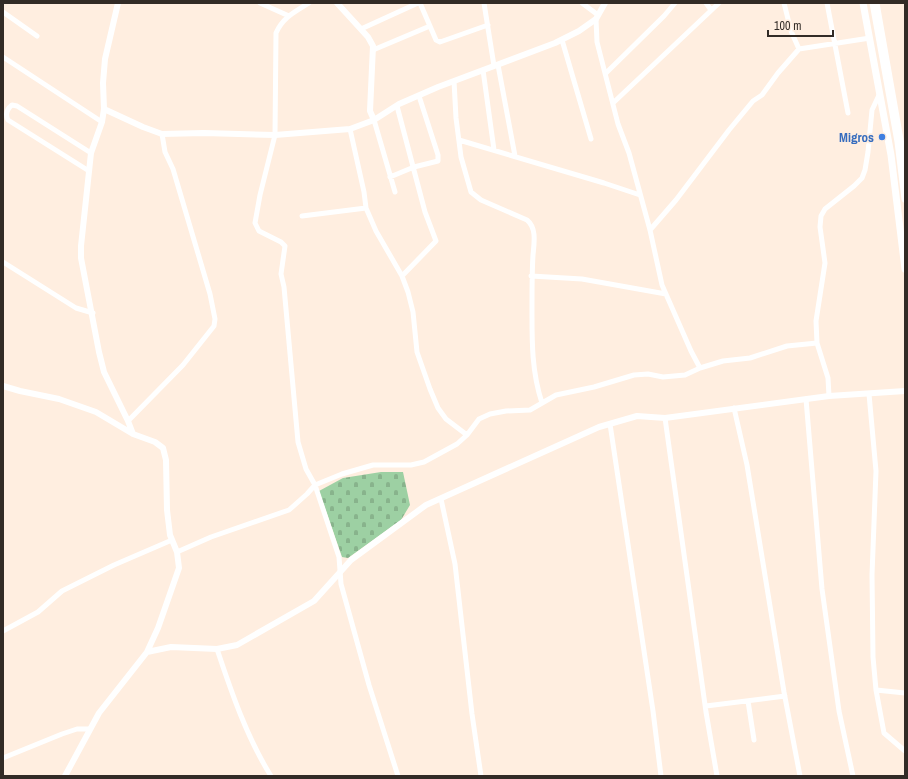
<svg xmlns="http://www.w3.org/2000/svg" width="908" height="779" viewBox="0 0 908 779" font-family="'Archivo Narrow',sans-serif">
<defs>
<pattern id="cemetery-stones" width="16" height="16" patternUnits="userSpaceOnUse"><rect width="16" height="16" fill="#9dd0a3"/><path d="M2 7V4a2 2 0 0 1 4 0v3zM10 15v-3a2 2 0 0 1 4 0v3z" fill="#88b38c"/></pattern>
</defs>
<rect width="100%" height="100%" fill="#ffeee0"/>
<path fill="url(#cemetery-stones)" d="M 381,472 L 403,472 L 410,505 L 401,520 L 348,558 L 342,557 L 319,491 L 343,478 Z"/>
<g fill="none" stroke-linecap="round" stroke-linejoin="round">
<path stroke="#fff" stroke-width="5" d="M 260,3 L 289,16
M 309,3 C 295,12 283,17 276,33 L 275,135 L 260,195 L 255,223 L 259,231 L 281,242 L 285,246 L 281,274 L 284,287 L 298,442 L 306,469 L 315,485 L 339,557 L 341,584 L 369,685 L 398,776
M 420,3 L 436,40 L 440,42 L 488,25
M 484,3 L 494,66
M 582,3 L 598,15
M 706,3 L 711,10
M 784,3 L 791,31 L 799,49 L 870,38
M 827,3 L 848,113
M 877,3 L 905,162
M 3,12 L 37,36
M 596,19 L 597,42 L 618,124 L 629,153 L 650,230 L 662,285 L 691,351 L 700,368
M 361,29 L 418,3
M 562,40 L 591,139
M 373,50 L 430,26
M 3,57 L 102,122
M 498,65 L 515,156
M 483,70 L 494,150
M 606,73 L 664,16 L 675,3
M 454,81 L 456,118 L 461,157 L 471,192 L 481,200 L 527,220 C 537,228 534,244 533,255 C 532,271 532,287 532,303 C 532,338 531,370 542,403
M 613,103 L 719,3
M 397,106 L 425,212 L 436,241 L 402,276
M 374,120 L 395,192
M 350,129 L 364,192 L 366,208 L 376,231 L 402,276 L 408,292 L 413,312 L 417,352 L 430,389 L 438,408 L 446,419 L 467,435
M 459,140 L 604,183 L 640,195
M 89,171 L 8,120 C 5,114 7,109 12,105 L 17,106 L 91,153
M 390,177 L 414,167 L 438,161 L 438,155 L 419,96
M 302,216 L 366,208
M 650,230 L 676,200 L 729,130 L 753,101 L 762,95 L 778,73 L 799,49
M 3,262 L 76,308 L 93,313
M 531,276 L 582,279 L 666,294
M 869,394 L 876,471 L 872,575 L 873,657 L 876,690 L 884,733 L 905,751
M 829,396 L 828,378 L 817,343 L 816,321 L 825,263 L 820,227 L 821,216 L 825,209 L 854,186 L 862,178 L 865,170 L 868,152 L 872,110 L 880,93
M 806,399 L 822,589 L 839,711 L 853,776
M 734,408 L 747,465 L 784,692 L 800,776
M 665,418 L 706,712 L 717,776
M 128,421 L 183,365 L 214,326 L 215,319 L 210,294 L 173,169 L 165,152 L 162,134
M 610,424 L 653,711 L 661,776
M 441,499 L 455,564 L 472,714 L 481,776
M 177,552 L 211,537 L 289,510 L 307,494 L 315,485 L 342,474 L 373,465 L 411,465 L 424,462 L 457,444 L 467,435 L 479,419 L 490,414 L 506,411 L 530,410 L 556,395 L 594,387 L 634,375 L 648,374 L 663,377 L 685,375 L 700,368 L 723,361 L 750,358 L 787,346 L 817,343
M 3,631 L 38,612 L 62,591 L 114,565 L 172,540
M 217,649 C 231,691 247,738 271,776
M 876,690 L 905,693
M 748,701 L 754,740
M 706,706 L 785,696
M 3,758 L 62,734 L 77,729 L 90,729"/>
<path stroke="#fff" stroke-width="6" d="M 118,3 L 105,59 L 103,83 L 104,109 L 102,122 L 91,153 L 81,246 L 81,258 L 99,352 L 104,372 L 128,421 L 133,434
M 337,3 L 368,37 L 373,46 L 370,111 L 374,120
M 104,109 L 143,127 L 162,134 L 204,133 L 275,135 L 350,129 L 374,120 L 399,104 L 438,87 L 555,43 L 579,31 L 596,19 L 605,3
M 3,386 L 20,391 L 59,399 L 96,412 L 133,434 L 155,442 L 163,448 L 166,460 L 167,510 L 170,535 L 177,552 L 179,568 L 158,628 L 147,652 L 99,713 L 65,776
M 147,652 L 171,647 L 217,649 L 237,645 L 314,601 L 351,560 L 426,505 L 599,427 L 637,416 L 665,418 L 829,396 L 905,391"/>
<path stroke="#fff" stroke-width="7" d="M 863,3 L 891,155 L 905,269
M 873,3 L 898,142 L 905,199"/>
</g>
<circle fill="#3f7fe0" stroke="#ffeee0" stroke-width="1.5" cx="882" cy="137" r="4"/>
<g text-anchor="middle" stroke-width="3.5" stroke-linejoin="round" paint-order="stroke">
<g font-size="13" font-weight="bold" fill="#366cbe" stroke="#ffeee0" text-anchor="end">
<text x="874" y="142">Migros</text>
</g>
</g>
<rect width="908" height="779" fill="none" stroke="#322b26" stroke-width="8"/>
<path d="M768 30v6h65v-6" fill="none" stroke="#322b26" stroke-width="2"/>
<text x="774" y="30" font-size="12" fill="#322b26" stroke="#ffeee0" stroke-width="3" paint-order="stroke">100 m</text>
</svg>
